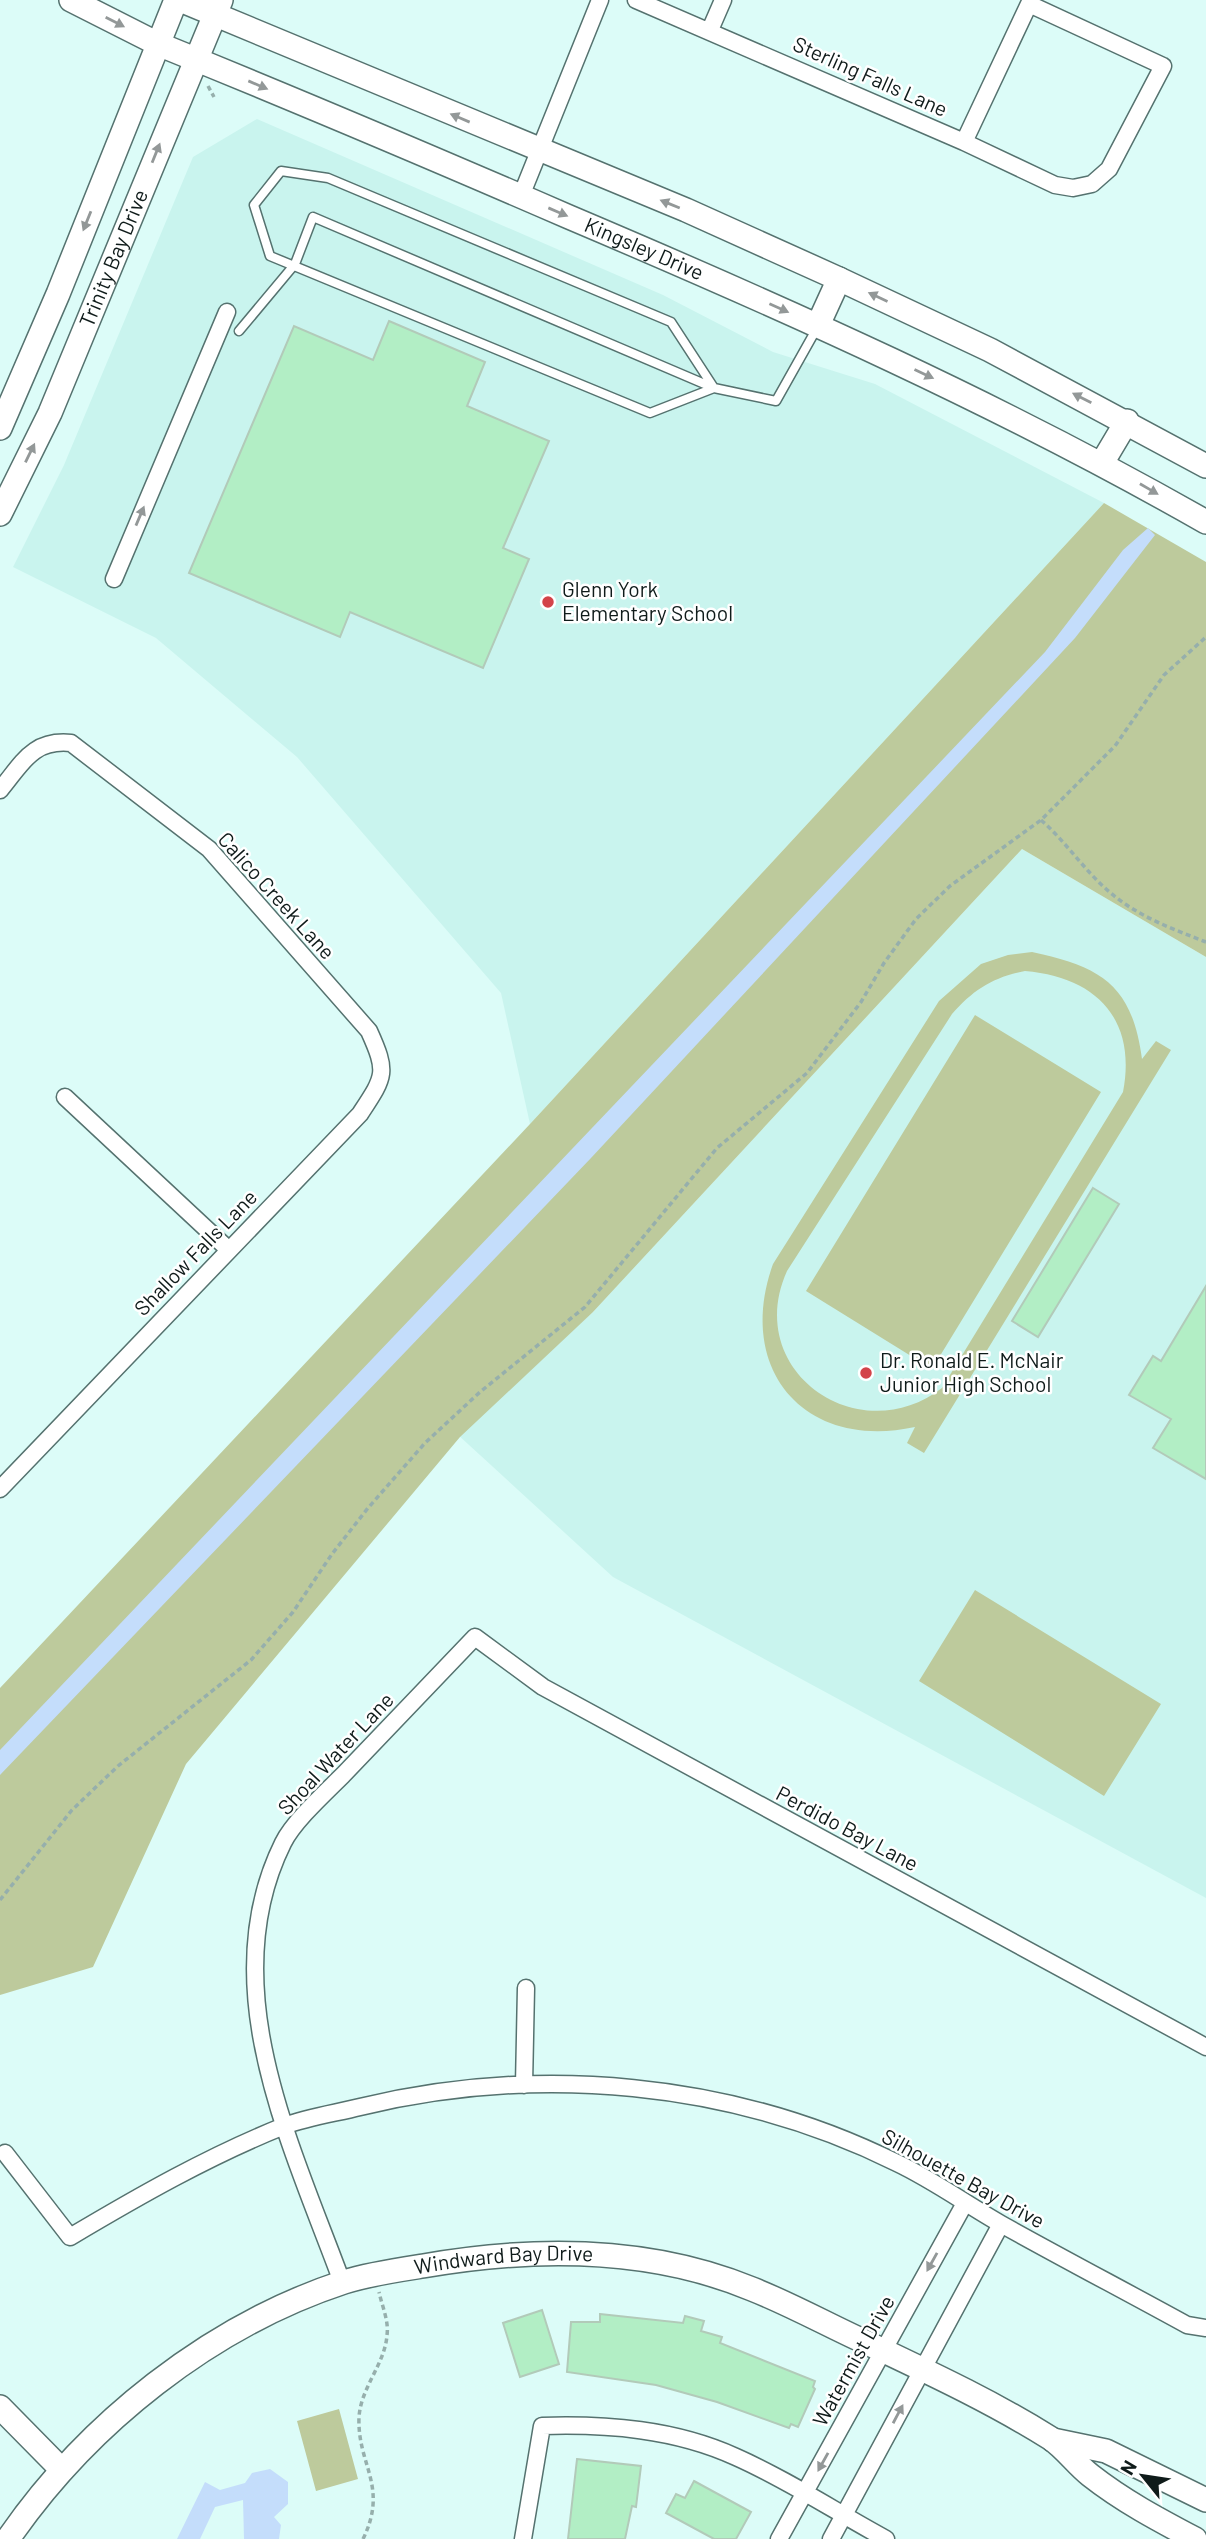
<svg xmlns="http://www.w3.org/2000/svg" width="1206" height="2539" viewBox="0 0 1206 2539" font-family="Barlow,sans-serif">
<rect width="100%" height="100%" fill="#dcfcf8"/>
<path fill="#c9f4ee" d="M 257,119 L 663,295 L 773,352 L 875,384 L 1104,503 L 530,1124 L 501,993 L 297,757 L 156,638 L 13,567 L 64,465 L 193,157 Z
M 1022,849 L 1206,957 L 1206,1898 L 613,1577 L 457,1434 L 593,1312 Z"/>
<path fill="#bdca9c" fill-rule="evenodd" d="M 1104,503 L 1206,562 L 1206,957 L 1022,849 L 593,1312 L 460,1437 L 186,1764 L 93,1967 L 0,1995 L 0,1688 L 530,1124 Z
M 1032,952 C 1102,967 1132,985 1142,1059 L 1156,1041 L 1171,1050 L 924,1453 L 907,1443 L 915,1427 C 805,1451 735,1370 773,1264 L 939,1001 L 981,964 L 1008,955 ZM 1025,971 C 1096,977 1137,1019 1123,1092 L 942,1388 C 859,1452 742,1371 787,1271 L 952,1014 C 973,990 993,977 1025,971 Z
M 975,1015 L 1101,1092 L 932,1369 L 806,1291 Z
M 975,1590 L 1161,1704 L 1104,1796 L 919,1681 Z
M 339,2409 L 358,2479 L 316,2491 L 297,2421 Z"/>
<path fill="#c4ddfb" d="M 1148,528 L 1155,535 L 1075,638 L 591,1158 L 0,1775 L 0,1750 L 1045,652 L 1123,550 Z
M 270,2469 L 288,2482 L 288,2504 L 274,2517 L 281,2525 L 279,2539 L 244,2539 L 243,2500 L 215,2507 L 200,2539 L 177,2539 L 205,2482 L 220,2490 L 245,2483 L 252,2473 Z"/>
<path fill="#b2eec5" stroke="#b2cab9" stroke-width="2" d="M 389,321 L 485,362 L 467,406 L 549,441 L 503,548 L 529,559 L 483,668 L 350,612 L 340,637 L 189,573 L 294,326 L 373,360 Z
M 1093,1188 L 1119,1204 L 1038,1337 L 1012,1321 Z
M 1206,1286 L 1206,1479 L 1153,1448 L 1171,1419 L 1129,1395 L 1153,1356 L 1161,1361 Z
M 542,2310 L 559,2364 L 520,2377 L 503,2323 Z
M 600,2314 L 683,2323 L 685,2316 L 704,2321 L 701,2331 L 722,2337 L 720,2343 L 815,2381 L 813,2387 L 815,2389 L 798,2427 L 791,2424 L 789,2428 L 717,2402 L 656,2385 L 567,2372 L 571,2322 L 600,2322 Z
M 577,2459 L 641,2466 L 636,2507 L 632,2506 L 625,2539 L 568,2539 Z
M 694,2481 L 751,2512 L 736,2539 L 714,2539 L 666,2513 L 676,2494 L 685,2498 Z"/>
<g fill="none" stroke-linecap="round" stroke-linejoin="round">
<g stroke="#55726f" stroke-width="11">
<path id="lane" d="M 281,171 L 328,178 L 671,322 L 714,388 L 650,413 L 270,256 L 254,205 Z
M 239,331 L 295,264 L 313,217 L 714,388 L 776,401 L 817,328"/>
</g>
<g stroke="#55726f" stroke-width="19">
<path id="street" d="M 636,0 L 964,142 L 1055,185 L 1073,188 L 1092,184 L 1109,169 L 1163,66 L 1029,4 L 964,142
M 710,30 L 723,0
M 521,196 L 600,0
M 114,579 L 227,312
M 0,790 C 22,764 32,739 71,743 L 209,849 L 369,1031 C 388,1073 385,1076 360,1114 L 0,1489
M 65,1097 L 229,1250
M 524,2085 L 526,1988
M 5,2153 L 70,2237 C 139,2196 209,2156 284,2126 C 308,2117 336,2113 360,2107 C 538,2064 732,2081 897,2163 C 933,2180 966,2204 1001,2224 C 1062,2258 1125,2291 1187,2325 L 1206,2328
M 342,2282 C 292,2146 212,1986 283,1843 C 294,1821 325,1793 343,1775 C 387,1729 431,1683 475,1637 L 543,1687 L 1206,2047
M 523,2539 L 542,2426 C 607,2424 675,2429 736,2457 C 788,2480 836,2512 886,2539
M 779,2539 L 965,2203
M 831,2539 L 1001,2224"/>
</g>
<g stroke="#55726f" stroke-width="26">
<g id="secondary">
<path id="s1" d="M 71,0 L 158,44 C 296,100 433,158 569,217 C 786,309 1001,405 1206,522"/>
<path d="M 180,0 L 686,210 L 839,279 L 990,350 L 1206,466"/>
<path d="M 818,325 L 839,279"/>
<path d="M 0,428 L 58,294 L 176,0"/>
<path d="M 1102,463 L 1127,421"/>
<path id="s2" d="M 0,514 L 50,413 L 221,0"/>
<path d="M 0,2407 L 62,2470"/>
<path d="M 1053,2440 L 1106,2451 L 1206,2500"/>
<path id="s3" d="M 8,2539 C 87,2424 210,2326 344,2282 C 369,2274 397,2270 423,2266 C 532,2247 648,2246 752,2289 C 790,2304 826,2324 863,2341 C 926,2371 991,2401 1050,2438 C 1065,2448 1076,2464 1090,2475 C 1123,2501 1159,2520 1195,2539"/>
</g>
</g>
<path stroke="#96afac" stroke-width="3.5" stroke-dasharray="5 3.5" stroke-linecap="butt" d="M 208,86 L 214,97
M 1041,820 C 1065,841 1082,867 1105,888 C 1134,915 1170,928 1206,942
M 0,1900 L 72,1810 L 118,1766 L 251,1660 L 293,1612 L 332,1554 L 368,1508 L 425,1443 L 480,1392 L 585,1307 L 717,1148 L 807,1073 L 861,1002 L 884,963 L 916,919 L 950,886 L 1041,820 L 1115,746 L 1164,675 L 1206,637
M 363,2539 C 389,2486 357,2465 359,2417 C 361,2387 385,2364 387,2335 C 389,2321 382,2306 379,2292"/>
<use href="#lane" stroke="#fff" stroke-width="8"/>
<use href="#street" stroke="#fff" stroke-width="16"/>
<use href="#secondary" stroke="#fff" stroke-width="23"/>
</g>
<defs><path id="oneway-solid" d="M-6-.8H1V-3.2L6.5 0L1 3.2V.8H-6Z" transform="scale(1.75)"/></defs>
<g fill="#939898">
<use href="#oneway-solid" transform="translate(115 22) rotate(27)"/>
<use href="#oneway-solid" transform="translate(258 85) rotate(23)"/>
<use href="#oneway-solid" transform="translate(460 118) rotate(-157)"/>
<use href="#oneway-solid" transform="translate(156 153) rotate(-68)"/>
<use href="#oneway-solid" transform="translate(670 204) rotate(-158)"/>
<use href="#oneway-solid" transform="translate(558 212) rotate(23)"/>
<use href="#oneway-solid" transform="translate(87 221) rotate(112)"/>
<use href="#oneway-solid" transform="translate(878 297) rotate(-155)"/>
<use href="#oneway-solid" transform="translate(779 308) rotate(24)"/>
<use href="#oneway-solid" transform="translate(924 374) rotate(25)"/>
<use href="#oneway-solid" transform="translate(1082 398) rotate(-153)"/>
<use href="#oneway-solid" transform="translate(30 453) rotate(-64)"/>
<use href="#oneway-solid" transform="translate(1149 489) rotate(30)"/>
<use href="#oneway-solid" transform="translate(140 516) rotate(-67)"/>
<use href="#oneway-solid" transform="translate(932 2262) rotate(119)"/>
<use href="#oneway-solid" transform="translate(898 2414) rotate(-62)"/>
<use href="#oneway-solid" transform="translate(823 2462) rotate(119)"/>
</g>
<g fill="#d34349" stroke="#fff" stroke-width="2.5">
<circle cx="548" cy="602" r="7"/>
<circle cx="866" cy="1373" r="7"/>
</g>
<g text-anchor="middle" stroke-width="5" stroke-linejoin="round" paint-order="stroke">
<g font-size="21" fill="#0f1b1a" stroke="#fff">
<text transform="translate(870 77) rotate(24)" y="7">Sterling Falls Lane</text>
<text dy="7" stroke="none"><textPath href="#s1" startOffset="625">Kingsley Drive</textPath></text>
<text dy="7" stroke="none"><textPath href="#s2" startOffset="280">Trinity Bay Drive</textPath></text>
<text transform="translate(276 896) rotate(48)" y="7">Calico Creek Lane</text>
<text transform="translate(196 1253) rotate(-46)" y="7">Shallow Falls Lane</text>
<text transform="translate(336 1754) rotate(-47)" y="7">Shoal Water Lane</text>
<text transform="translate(847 1829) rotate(28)" y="7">Perdido Bay Lane</text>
<text transform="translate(963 2179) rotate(29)" y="7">Silhouette Bay Drive</text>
<text dy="7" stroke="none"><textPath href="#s3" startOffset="592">Windward Bay Drive</textPath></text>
<text transform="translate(854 2361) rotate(-61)" y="7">Watermist Drive</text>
</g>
<g font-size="21" fill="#0f1b1a" stroke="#fff" text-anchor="start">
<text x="562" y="597">Glenn York<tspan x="562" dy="24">Elementary School</tspan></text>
<text x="880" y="1368">Dr. Ronald E. McNair<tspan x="880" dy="24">Junior High School</tspan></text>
</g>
</g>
<g transform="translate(1143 2476) rotate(300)" stroke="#ffffff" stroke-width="5" paint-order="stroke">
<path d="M0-5L12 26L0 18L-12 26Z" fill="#0f1b1a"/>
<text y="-10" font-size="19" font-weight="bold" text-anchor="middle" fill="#0f1b1a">N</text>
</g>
</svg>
